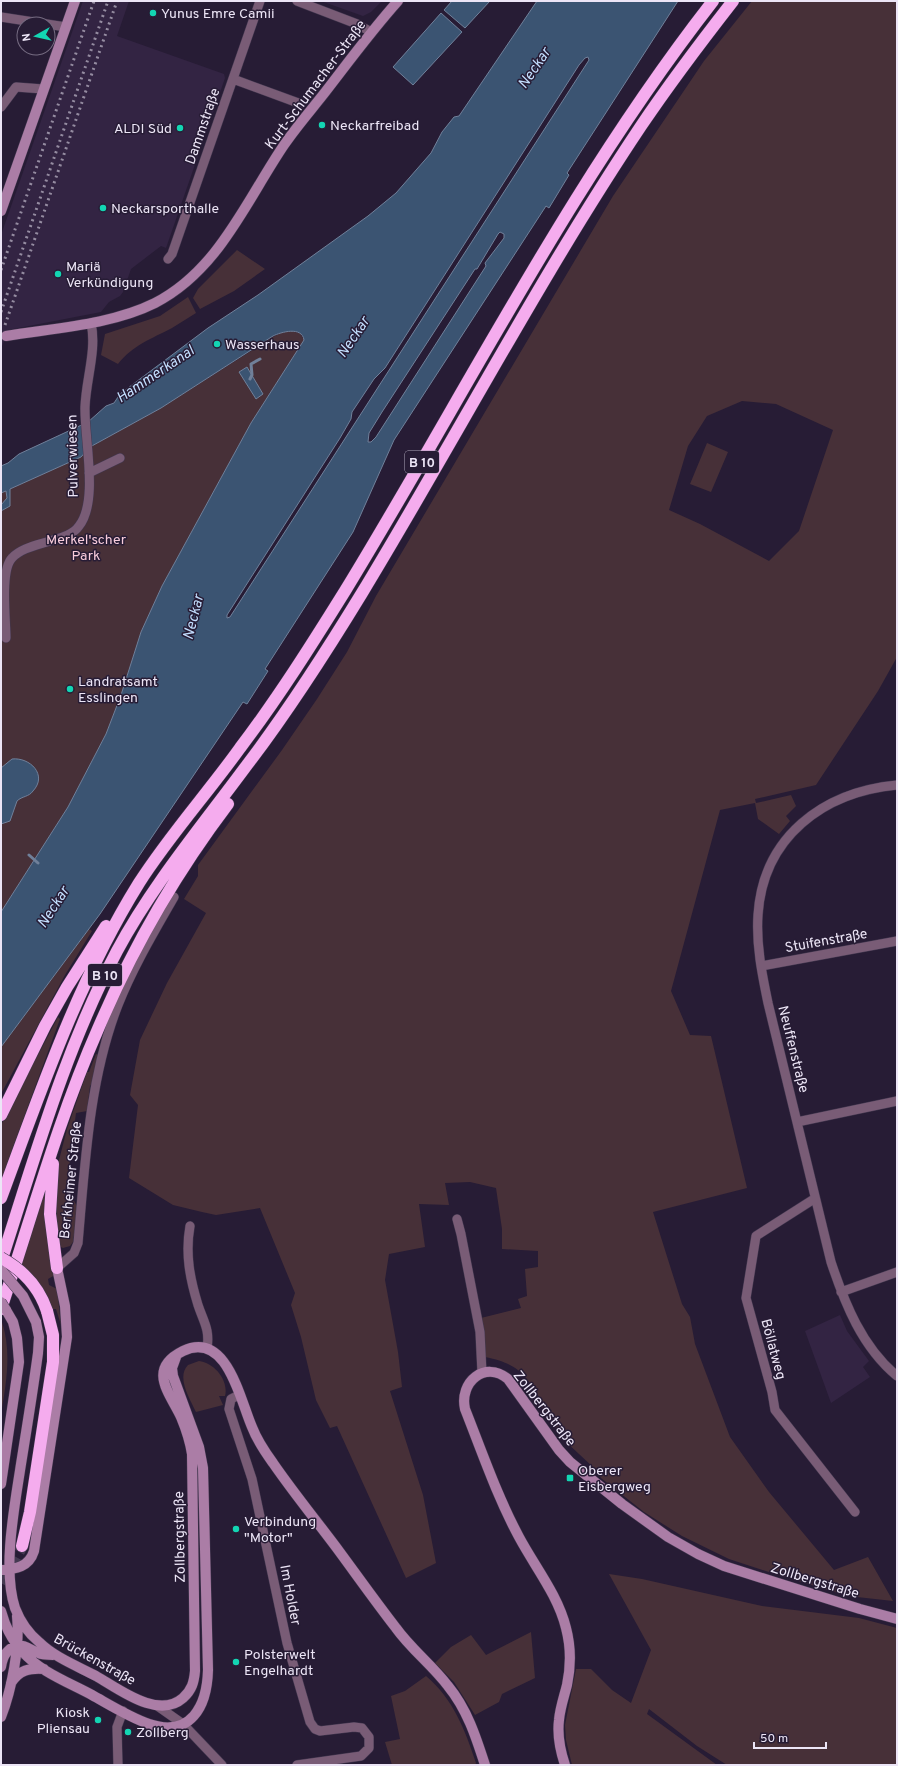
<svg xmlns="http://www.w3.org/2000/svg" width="898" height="1766" viewBox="0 0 898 1766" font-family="Overpass,sans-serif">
<rect width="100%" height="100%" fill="#271c35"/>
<path fill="#332443" d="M 83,1 L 129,1 L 117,36 L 224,74 L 225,78 L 166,248 L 161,246 L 131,269 L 123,292 L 120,296 L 109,302 L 101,312 L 8,330 L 1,349 L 1,235 Z
M 321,1 L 382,1 L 371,12 L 363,16 Z
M 840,1315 L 847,1331 L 869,1361 L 863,1367 L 870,1377 L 831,1403 L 805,1331 Z"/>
<path fill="#473038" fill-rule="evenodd" d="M 752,1 L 897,1 L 897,657 L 878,691 L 816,785 L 755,799 L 756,803 L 791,795 L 796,806 L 786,816 L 790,821 L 779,834 L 758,819 L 755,803 L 720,810 L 671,991 L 690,1035 L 711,1036 L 747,1188 L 653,1212 L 682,1304 L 690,1317 L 695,1344 L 730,1437 L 769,1492 L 834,1570 L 868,1557 L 893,1601 L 848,1596 L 772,1573 L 729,1559 L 682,1536 L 644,1512 L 601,1478 L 594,1468 L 564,1440 L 541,1407 L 543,1403 C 525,1375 520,1364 485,1357 L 481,1318 L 521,1308 L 518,1299 L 527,1296 L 525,1269 L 538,1267 L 538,1251 L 502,1249 L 502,1229 L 496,1188 L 470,1182 L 445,1183 L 449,1205 L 419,1204 L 425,1247 L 389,1254 L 385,1280 L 398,1352 L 402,1387 L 390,1391 L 423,1495 L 436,1563 L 406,1578 L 337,1426 L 330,1428 L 316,1400 L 301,1337 L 291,1305 L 295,1293 L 260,1208 L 216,1215 L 202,1212 L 173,1205 L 129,1178 L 138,1105 L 130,1095 L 140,1040 L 167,983 L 206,913 L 184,899 L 198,876 L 198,865 L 282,750 L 317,699 L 347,652 L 376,596 L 613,196 L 704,61 ZM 742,401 L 776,404 L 833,430 L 799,531 L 769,561 L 700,524 L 669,510 L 688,446 L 707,416 Z
M 237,250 L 265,269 L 234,291 L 200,309 L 193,298 L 198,289 Z
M 188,297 L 196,313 C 188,318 180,323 172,328 C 151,339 133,345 118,364 L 101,355 L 105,334 L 160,316 Z
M 291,331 L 300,333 L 304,340 L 251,423 L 162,586 L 141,632 L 121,695 L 106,734 L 68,807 L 1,912 L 1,493 L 81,457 L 90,447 L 161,408 L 273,337 L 282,332 Z
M 707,443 L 728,452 L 711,492 L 690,484 Z
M 89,929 L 92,931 L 65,975 L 1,1094 L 1,1047 Z
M 58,1017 L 60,1019 L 1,1180 L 1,1125 Z
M 96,1054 L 99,1055 L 94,1081 L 90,1086 L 87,1111 L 76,1113 L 65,1199 L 74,1201 L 78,1208 L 73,1242 L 70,1246 L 63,1248 L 59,1246 L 56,1233 L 57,1168 L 67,1129 L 87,1072 L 89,1072 Z
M 44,1191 L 47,1191 L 55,1275 L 48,1279 L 49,1285 L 57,1289 L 61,1325 L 56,1309 L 53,1309 C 46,1291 36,1276 21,1264 Z
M 2,1322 C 12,1353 6,1383 1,1415 Z
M 199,1361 C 215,1363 229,1381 225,1396 L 219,1396 L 223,1405 L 196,1412 C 190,1399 176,1377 188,1365 Z
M 609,1574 L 642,1579 L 762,1606 L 859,1618 L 897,1628 L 897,1765 L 727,1765 L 697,1746 L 649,1709 L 647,1714 L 717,1765 L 572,1765 L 566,1740 L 565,1725 L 576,1669 L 591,1669 L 612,1690 L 631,1703 L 651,1650 Z
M 531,1632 L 535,1678 L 502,1694 L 499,1702 L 475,1715 L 454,1682 L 435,1663 L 451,1647 L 471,1635 L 486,1655 Z
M 426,1676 C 454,1700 465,1730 476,1763 L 475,1765 L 392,1765 L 385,1742 L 400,1739 L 391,1696 L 405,1691 Z"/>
<path fill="#3b5472" stroke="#70809a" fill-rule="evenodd" d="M 452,1 L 490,1 L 465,28 L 444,10 Z
M 537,1 L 678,1 L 567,173 L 569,175 L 549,208 L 546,206 L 394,440 L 353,532 L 265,669 L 268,671 L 247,704 L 243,702 L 100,914 L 1,1047 L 1,912 L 68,807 L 106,734 L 121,695 L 141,632 L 162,586 L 251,423 L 304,340 C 302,326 281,332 273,336 L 161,408 L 90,447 L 81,457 L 10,489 L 10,506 L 1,511 L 1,505 L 7,498 L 6,491 L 1,493 L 1,466 L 8,463 L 19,454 L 88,422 L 106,406 L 114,403 L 120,394 L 208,328 L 258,295 L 368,216 L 396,193 L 431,153 L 442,132 L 454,117 L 459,116 ZM 588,57 L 589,60 L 230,617 L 227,618 L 227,615 L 340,438 L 351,419 L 352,412 L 374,379 L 385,368 L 579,65 L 585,58 ZM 500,232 L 504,234 L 504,238 L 485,263 L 486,266 L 376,437 L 371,442 L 368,442 L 369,433 L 382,412 L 475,269 L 477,269 L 498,234 Z
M 441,13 L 462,32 L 413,85 L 393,67 Z
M 247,367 L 263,394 L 256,399 L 239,372 Z
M 12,759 C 30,757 48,775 33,791 C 29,797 22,796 17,801 L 10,821 L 1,824 L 1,768 Z"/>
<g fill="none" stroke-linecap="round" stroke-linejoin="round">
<path stroke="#70809a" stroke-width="3" d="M 250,379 L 252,375 L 251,364 L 260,359
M 29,855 L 38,863"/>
<path stroke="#453a52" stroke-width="12" stroke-dasharray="12 6" stroke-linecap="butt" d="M 1,1583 L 22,1546"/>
<g stroke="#433850" stroke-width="10">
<path id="street" d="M 297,1 L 357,24 L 371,32
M 1,17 L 66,27
M 233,79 L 301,104
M 1,107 L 16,87 L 43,89
M 168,259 L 172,254 L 260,1
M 89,473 L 120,458
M 6,638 C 6,620 0,570 12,558 C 21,548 38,545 50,541 C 60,538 73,535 79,526 C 99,501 84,438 85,407 C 86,379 97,350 91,323
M 897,785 C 823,792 763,837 758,915 C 756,945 762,974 768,1003 L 831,1262 C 845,1304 862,1347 897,1376
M 761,966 L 897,941
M 797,1122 L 897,1101
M 814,1199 L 756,1236 L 746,1298 L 772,1392 L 775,1410 L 855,1512
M 457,1219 L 461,1234 L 480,1332 L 482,1373
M 190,1226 C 185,1254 190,1279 198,1305 C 204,1323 210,1329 207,1349
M 57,1268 L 74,1253 L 78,1243 C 85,1164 89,1079 118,1005 C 133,967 154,932 174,897
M 841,1292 L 897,1272
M 239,1395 L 231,1399 L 229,1409 L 252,1479 L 287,1643 L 310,1722 L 315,1729 L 320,1731 L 354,1727 L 362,1728 L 369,1737 L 369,1748 L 361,1756 L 297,1765
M 156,1705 L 183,1724 L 222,1765
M 118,1765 L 117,1727 L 123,1711"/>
</g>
<g stroke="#433850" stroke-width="11">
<path id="secondary" d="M 1,211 L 75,1
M 6,336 C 54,328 111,325 155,303 C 219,270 246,201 284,145 C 297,126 312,109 326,91 C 350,60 372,30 398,1
M 36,1322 L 39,1337 L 38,1353 C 33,1390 27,1427 21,1464 C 15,1504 2,1569 15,1608 C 20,1621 28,1633 39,1642 C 54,1657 77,1666 96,1676 C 119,1689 158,1720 183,1698 C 192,1690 194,1682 195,1671 L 192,1454 C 190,1441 186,1429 181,1417 C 169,1392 147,1369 183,1351 C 227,1330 240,1400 252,1427 C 257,1440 265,1452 273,1463 C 293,1492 315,1519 336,1547 C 356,1574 375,1601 396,1628 C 411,1649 432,1665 448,1686 C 467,1709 476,1737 485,1765
M 1,1484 L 19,1362 L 17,1338 L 13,1322 L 6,1310
M 1,1570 C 16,1569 29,1567 34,1551 L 67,1337 L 65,1306 L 57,1268
M 1,1611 C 5,1626 12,1640 22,1651 C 40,1672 68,1682 92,1695 C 110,1705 129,1717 149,1724 C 191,1738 207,1706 208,1670 L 203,1468 L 199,1447 L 173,1376 L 172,1368 L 176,1357
M 1,1667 C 2,1661 3,1656 7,1652 C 19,1638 27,1649 41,1654 C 45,1655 49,1655 53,1655
M 11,1683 C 19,1670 29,1668 44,1669
M 1,1717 C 12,1689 20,1646 17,1616
M 565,1765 C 560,1750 557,1736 559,1720 C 560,1708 564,1697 567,1685 C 571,1666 571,1647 566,1628 C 558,1595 535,1567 519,1537 C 497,1496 482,1452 465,1409 C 459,1382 485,1360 508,1379 L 559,1450 L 570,1462 L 622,1504 L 668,1537 L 698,1554 L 724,1566 L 860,1609 L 897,1619"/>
</g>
<g stroke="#433850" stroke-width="13">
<path id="highway" d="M 1,1115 L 45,1026 L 67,987 L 106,926
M 53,1164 L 50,1214 L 57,1268
M 1,1198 C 41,1090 78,981 139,883 C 169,836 207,794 240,748 C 278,698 312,644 345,591 C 466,393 570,184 713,1
M 1,1262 C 35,1157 65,1049 117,951 C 153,884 202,826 247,765 C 289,710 326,652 362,593 C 456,438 540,277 641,126 C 670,83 701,42 733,1
M 1,1309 C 32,1216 58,1120 98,1029 C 132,949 175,874 228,804
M 22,1546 L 30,1512 L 53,1362 L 53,1335 L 47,1311"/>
</g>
<use href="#street" stroke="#795c76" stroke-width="9"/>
<use href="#secondary" stroke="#ab7da6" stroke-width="10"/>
<use href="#highway" stroke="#f5acee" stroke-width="12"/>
<path stroke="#958ca1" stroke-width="3" stroke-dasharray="2 4" stroke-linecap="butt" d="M 1,270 L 94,1
M 1,312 L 108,1
M 5,325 L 117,1"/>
<g stroke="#433850" stroke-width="11" stroke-linecap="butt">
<path id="secondary-bridge" d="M 2,1271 L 23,1296 L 36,1322
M 1,1302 L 6,1310"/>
</g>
<g stroke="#433850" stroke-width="13" stroke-linecap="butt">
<path id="highway-bridge" d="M 1,1258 C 23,1270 39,1287 47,1311"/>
</g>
<use href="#secondary-bridge" stroke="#ab7da6" stroke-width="10"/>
<use href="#highway-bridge" stroke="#f5acee" stroke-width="12"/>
</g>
<g fill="#13d5b3" stroke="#271c35" stroke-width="1.5">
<circle cx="153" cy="13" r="4"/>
<circle cx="322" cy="125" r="4"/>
<circle cx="180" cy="128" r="4"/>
<circle cx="103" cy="208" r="4"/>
<circle cx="58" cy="274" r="4"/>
<circle cx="217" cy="344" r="4"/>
<circle cx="70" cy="689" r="4"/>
<rect x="566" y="1474" width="8" height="8" rx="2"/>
<circle cx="236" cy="1529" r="4"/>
<circle cx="236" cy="1662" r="4"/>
<circle cx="98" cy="1720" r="4"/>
<circle cx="128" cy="1732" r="4"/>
</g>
<g text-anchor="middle" stroke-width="3" stroke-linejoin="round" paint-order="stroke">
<g fill="#271c35" stroke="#b1a9bc" stroke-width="1">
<rect x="405" y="451" width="34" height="22" rx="3"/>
<rect x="88" y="964" width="34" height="22" rx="3"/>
</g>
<g font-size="13" font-weight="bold" fill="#ece5f6">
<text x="422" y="467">B 10</text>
<text x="105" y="980">B 10</text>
</g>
<g font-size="14" fill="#ece5f6" stroke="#271c35" text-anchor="start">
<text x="161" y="18">Yunus Emre Camii</text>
<text x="330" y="130">Neckarfreibad</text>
<text x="172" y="133" text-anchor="end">ALDI Süd</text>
<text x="111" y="213">Neckarsporthalle</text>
<text x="66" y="271">Mariä<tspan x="66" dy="16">Verkündigung</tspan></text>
<text x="225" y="349">Wasserhaus</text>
<text x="78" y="686">Landratsamt<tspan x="78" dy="16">Esslingen</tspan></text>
<text x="578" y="1475">Oberer<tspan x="578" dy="16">Eisbergweg</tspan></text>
<text x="244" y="1526">Verbindung<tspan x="244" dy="16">"Motor"</tspan></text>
<text x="244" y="1659">Polsterwelt<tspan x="244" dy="16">Engelhardt</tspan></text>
<text x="90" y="1717" text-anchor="end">Kiosk<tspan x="90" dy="16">Pliensau</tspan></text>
<text x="136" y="1737">Zollberg</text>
</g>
<g font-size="14" fill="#ece5f6" stroke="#271c35">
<text transform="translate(315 84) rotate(-53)" y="5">Kurt-Schumacher-Straße</text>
<text transform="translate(202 126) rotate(-71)" y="5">Dammstraße</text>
<text transform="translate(72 456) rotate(-91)" y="5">Pulverwiesen</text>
<text transform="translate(826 940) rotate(-10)" y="5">Stuifenstraße</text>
<text transform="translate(794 1049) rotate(76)" y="5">Neuffenstraße</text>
<text transform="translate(70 1180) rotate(-84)" y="5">Berkheimer Straße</text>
<text transform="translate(774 1349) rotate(75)" y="5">Böllatweg</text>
<text transform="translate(545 1408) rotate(52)" y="5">Zollbergstraße</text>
<text transform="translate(179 1537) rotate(-91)" y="5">Zollbergstraße</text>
<text transform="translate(815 1580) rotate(17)" y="5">Zollbergstraße</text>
<text transform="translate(291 1595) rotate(79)" y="5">Im Holder</text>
<text transform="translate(95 1659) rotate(29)" y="5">Brückenstraße</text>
</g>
<g font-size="14" fill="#f8ccdb" stroke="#271c35">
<text x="86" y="544">Merkel'scher<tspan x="86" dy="16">Park</tspan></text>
</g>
<g font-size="15" font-style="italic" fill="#c2ddfd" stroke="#271c35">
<text transform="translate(534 68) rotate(-56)" y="5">Neckar</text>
<text transform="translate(353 337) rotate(-56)" y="5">Neckar</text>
<text transform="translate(155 374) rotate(-34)" y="5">Hammerkanal</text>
<text transform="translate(193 617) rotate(-76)" y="5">Neckar</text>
<text transform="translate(53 907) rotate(-57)" y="5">Neckar</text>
</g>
</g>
<rect width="898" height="1766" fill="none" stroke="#ece5f6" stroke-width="4"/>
<g transform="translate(36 36) rotate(262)"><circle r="19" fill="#271c35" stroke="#766c82"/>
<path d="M0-3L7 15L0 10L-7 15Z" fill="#13d5b3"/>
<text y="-6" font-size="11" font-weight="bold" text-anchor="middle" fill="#ece5f6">N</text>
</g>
<path d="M754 1742v6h72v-6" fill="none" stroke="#ece5f6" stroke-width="2"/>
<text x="760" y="1742" font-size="12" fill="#ece5f6" stroke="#271c35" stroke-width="3" paint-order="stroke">50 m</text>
</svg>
